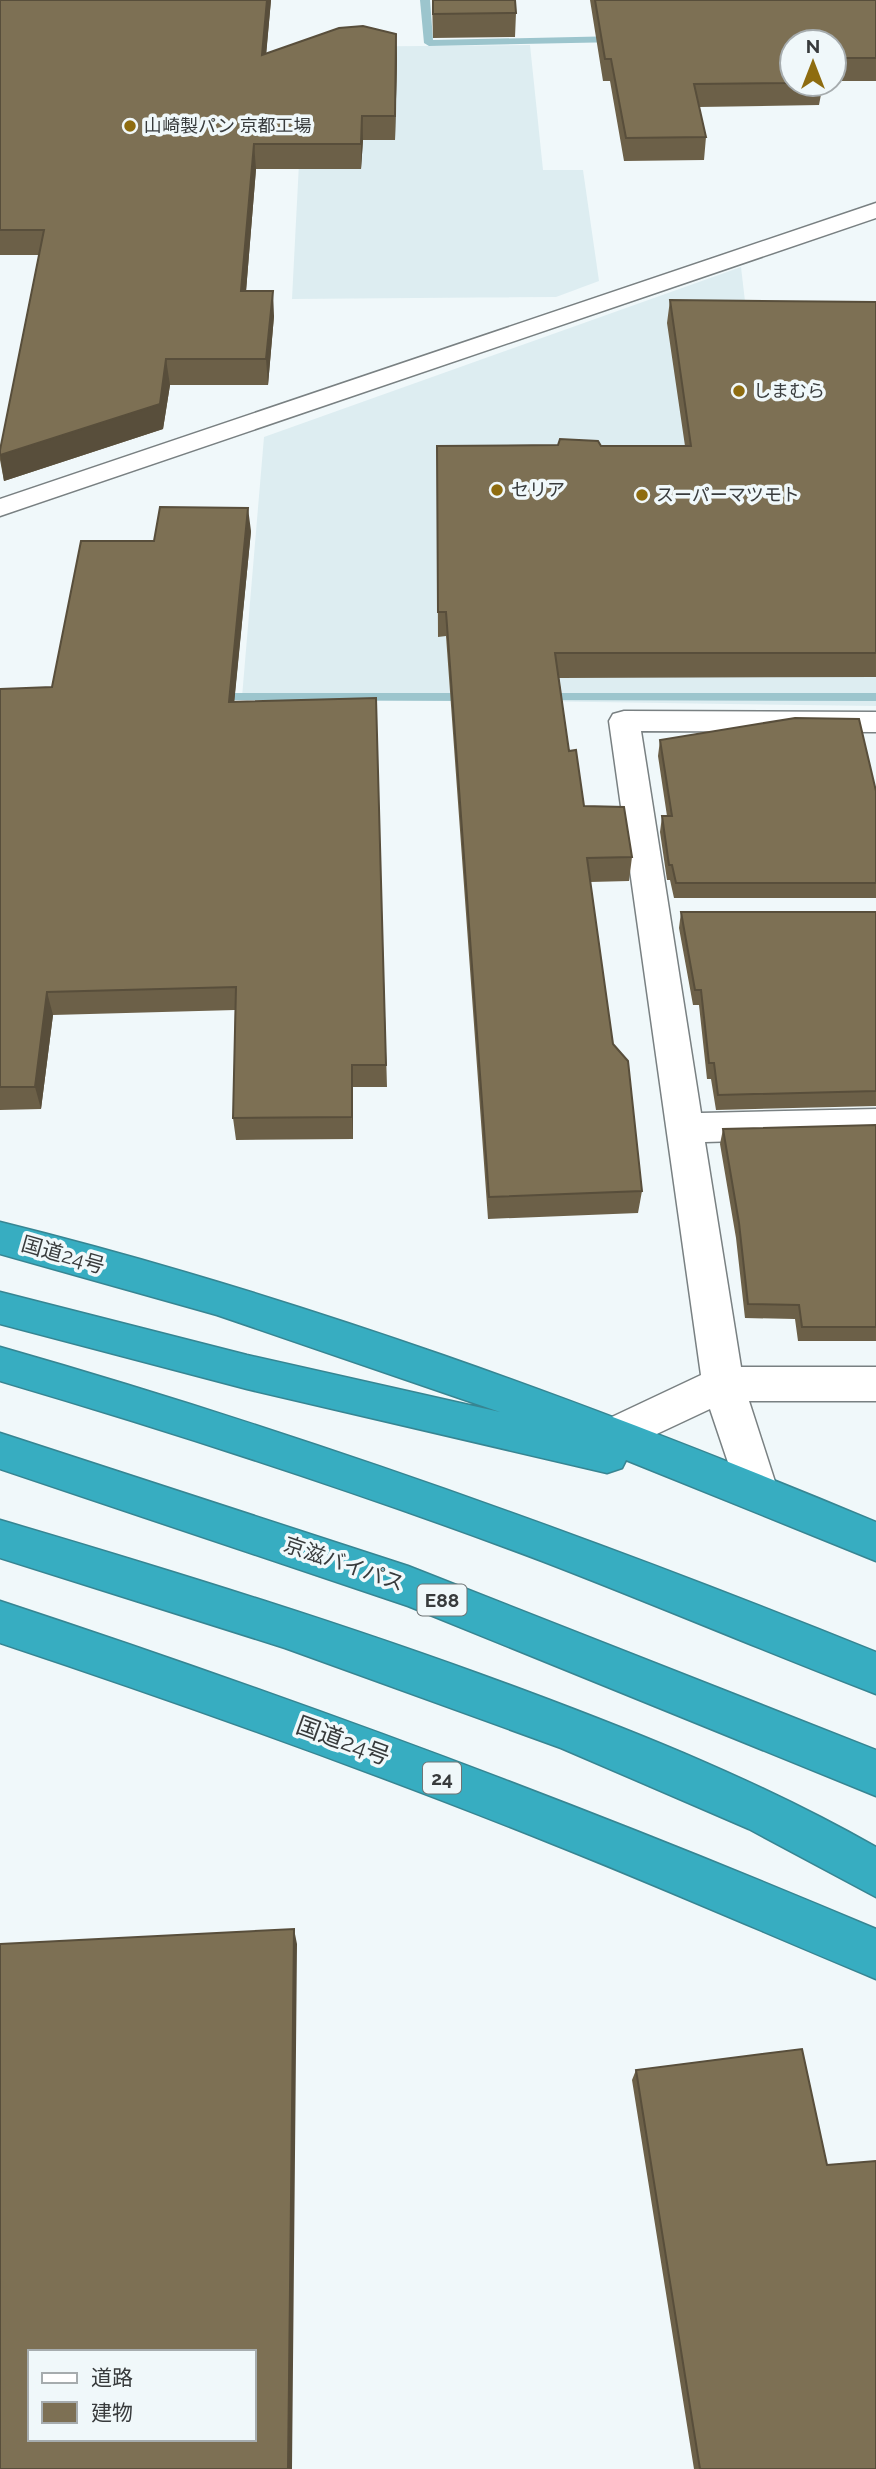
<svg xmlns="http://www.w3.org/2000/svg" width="876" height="2469" viewBox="0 0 876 2469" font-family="Raleway,'Noto Sans JP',sans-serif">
<rect width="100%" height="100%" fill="#f0f8fa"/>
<path fill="#ddedf1" d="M 530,45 L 543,170 L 583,170 L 599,281 L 556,297 L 292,299 L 305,47 Z
M 741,267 L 746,310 L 876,312 L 876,706 L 242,697 L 264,437 Z"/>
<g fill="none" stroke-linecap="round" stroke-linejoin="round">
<path fill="#9cc5cd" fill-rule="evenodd" d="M 420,0 L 430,0 L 433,40 L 621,36 L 626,39 L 621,42 L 429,46 L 424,43 Z
M 211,693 L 474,693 L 481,697 L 474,701 L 206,700 L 204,697 Z
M 540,693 L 876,693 L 876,701 L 535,700 L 533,697 Z"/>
<g stroke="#798082" stroke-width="3">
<path id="minor" d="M 876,203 L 876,218 L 0,516 L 0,499 Z
M 624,711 L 876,712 L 876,732 L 641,731 L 701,1113 L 876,1109 L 876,1137 L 705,1142 L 741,1367 L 876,1367 L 876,1401 L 749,1401 L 778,1491 L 772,1504 L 757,1510 L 742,1504 L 710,1409 L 612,1455 L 597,1450 L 591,1437 L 597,1424 L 701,1375 L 609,721 L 613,714 Z"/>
</g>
<g stroke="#378592" stroke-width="3">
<path id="highway" d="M 0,1222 C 299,1296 592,1404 876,1522 L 876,1561 L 626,1460 L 622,1468 L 607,1473 L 247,1389 L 0,1324 L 0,1292 L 247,1355 L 500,1412 L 217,1315 L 0,1254 Z
M 0,1347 C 298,1432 588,1536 876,1652 L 876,1694 C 764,1651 654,1604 542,1561 C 364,1494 183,1435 0,1381 Z
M 0,1433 L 408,1566 L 876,1750 L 876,1796 L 408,1606 L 0,1469 Z
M 0,1520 C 176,1572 351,1626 523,1690 C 644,1735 763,1783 876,1847 L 876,1897 L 749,1829 L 561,1748 L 285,1648 L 0,1558 Z
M 0,1601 C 297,1699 588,1807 876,1929 L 876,1979 C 768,1934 661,1887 553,1844 C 371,1771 186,1705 0,1643 Z"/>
</g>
<use href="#minor" fill="#fff" fill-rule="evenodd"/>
<use href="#highway" fill="#37adc1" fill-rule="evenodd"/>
</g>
<path fill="#6c6048" d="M 0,0 L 271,0 L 266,54 L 396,34 L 397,58 L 395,140 L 363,140 L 361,169 L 256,169 L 246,291 L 274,316 L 268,385 L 170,385 L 163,429 L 4,481 L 0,460 L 0,450 L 39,255 L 0,255 Z
M 432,0 L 516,13 L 515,37 L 433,38 Z
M 590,0 L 876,0 L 876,81 L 834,81 L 834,42 L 792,42 L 792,84 L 823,84 L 819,105 L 699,107 L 706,137 L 704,160 L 624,161 L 610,81 L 603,81 Z
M 670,300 L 876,302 L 876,677 L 559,678 L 569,751 L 584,806 L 632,857 L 629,881 L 590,882 L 613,1044 L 642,1191 L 638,1213 L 488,1219 L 446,636 L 438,637 L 437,446 L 685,446 L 667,323 Z
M 251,531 L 234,702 L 376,698 L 387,1087 L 353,1087 L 353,1139 L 236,1140 L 233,1118 L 235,1010 L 53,1015 L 41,1109 L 0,1110 L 0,689 L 52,687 Z
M 660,740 L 876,791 L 876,898 L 674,898 L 670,880 L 667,880 L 660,832 L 662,816 L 667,816 L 658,756 Z
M 681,912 L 876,912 L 876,1106 L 716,1110 L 711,1079 L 707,1079 L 699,1005 L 693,1005 L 679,928 Z
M 876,1125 L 876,1341 L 798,1341 L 795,1319 L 745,1318 L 736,1238 L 720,1144 L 723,1129 Z
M 636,2070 L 827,2165 L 876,2469 L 694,2469 L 632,2080 Z"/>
<path fill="#584e3b" d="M 267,0 L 271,0 L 264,79 L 262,55 Z
M 396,34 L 397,58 L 395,140 L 395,116 Z
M 362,116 L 363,140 L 361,169 L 361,144 Z
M 254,144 L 256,169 L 244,316 L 241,291 Z
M 273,291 L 274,316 L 268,385 L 266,359 Z
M 166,359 L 170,385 L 163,429 L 4,481 L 0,455 Z
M 248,508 L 251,531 L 232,725 L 229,702 Z
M 47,992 L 53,1015 L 41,1109 L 35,1087 Z
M 352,1065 L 353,1087 L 353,1139 L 352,1117 Z
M 294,1929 L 297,1944 L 292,2469 L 288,2469 Z"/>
<path fill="#7d7054" stroke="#584e3b" stroke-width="2" fill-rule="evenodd" d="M 0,0 L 267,0 L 262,55 L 339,28 L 363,26 L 396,34 L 395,116 L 362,116 L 361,144 L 254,144 L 241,291 L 273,291 L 266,359 L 166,359 L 160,404 L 0,455 L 0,450 L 44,230 L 0,230 Z
M 433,0 L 515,0 L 516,13 L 433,14 Z
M 595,0 L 876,0 L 876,58 L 834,58 L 834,42 L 792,42 L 792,83 L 694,84 L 706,137 L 626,138 L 611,59 L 605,59 Z
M 670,300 L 876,302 L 876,653 L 555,653 L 569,751 L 576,750 L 584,806 L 624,807 L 632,857 L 587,858 L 613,1044 L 628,1061 L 642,1191 L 489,1197 L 446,612 L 438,612 L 437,446 L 558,445 L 560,439 L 598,441 L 601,446 L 691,446 Z
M 160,507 L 248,508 L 229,702 L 376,698 L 386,1065 L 352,1065 L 352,1117 L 233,1118 L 236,987 L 47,992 L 35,1087 L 0,1087 L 0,689 L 52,687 L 81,541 L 154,541 Z
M 795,718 L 859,719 L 876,791 L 876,883 L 676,883 L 672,865 L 669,865 L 662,816 L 672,816 L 660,740 Z
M 681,912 L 876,912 L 876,1091 L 718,1095 L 714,1063 L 709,1063 L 701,990 L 695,990 Z
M 876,1125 L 876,1327 L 802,1327 L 799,1305 L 748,1304 L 739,1223 L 723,1129 Z
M 294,1929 L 288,2469 L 0,2469 L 0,1944 ZM 30,2352 L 254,2352 L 254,2439 L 30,2439 Z
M 802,2049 L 827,2165 L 876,2161 L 876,2469 L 700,2469 L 636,2070 Z"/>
<g fill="#8e6c10" stroke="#f0f8fa" stroke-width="2.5">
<circle cx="130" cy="126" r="7"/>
<circle cx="739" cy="391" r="7"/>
<circle cx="497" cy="490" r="7"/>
<circle cx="642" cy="495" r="7"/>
</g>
<g text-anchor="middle" stroke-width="7" stroke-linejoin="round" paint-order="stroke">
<g font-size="18" fill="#383b3c" stroke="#f0f8fa" text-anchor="start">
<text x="144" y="132">山崎製パン 京都工場</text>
<text x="753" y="397">しまむら</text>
<text x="511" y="496">セリア</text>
<text x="656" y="501">スーパーマツモト</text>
</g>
<g fill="#f0f8fa" stroke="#6f7475" stroke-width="2">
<rect x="417.5" y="1584.5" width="49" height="31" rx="5"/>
<rect x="423" y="1762.5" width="38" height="31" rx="5"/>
</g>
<g font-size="19" font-weight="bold" fill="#383b3c">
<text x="442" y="1607">E88</text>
<text x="442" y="1785">24</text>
</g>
<g font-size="21" fill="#383b3c" stroke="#f0f8fa">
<text transform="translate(63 1255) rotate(16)" y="7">国道24号</text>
<text transform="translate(344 1564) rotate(19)" y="7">京滋バイパス</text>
</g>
<g font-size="24" fill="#383b3c" stroke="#f0f8fa">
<text transform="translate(343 1741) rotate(20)" y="8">国道24号</text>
</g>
</g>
<rect x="28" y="2350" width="228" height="91" fill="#f0f8fa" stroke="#a6acae" stroke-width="2"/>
<rect x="42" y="2373" width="35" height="10" fill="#ffffff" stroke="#a6acae" stroke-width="2"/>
<text x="91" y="2385" font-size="21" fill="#383b3c">道路</text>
<rect x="42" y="2402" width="35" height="21" fill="#7d7054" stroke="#a6acae" stroke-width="2"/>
<text x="91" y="2420" font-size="21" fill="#383b3c">建物</text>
<g transform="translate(813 63)"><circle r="33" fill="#f0f8fa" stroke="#a6acae" stroke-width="2"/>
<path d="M0-5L12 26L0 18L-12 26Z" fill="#8e6c10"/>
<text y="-10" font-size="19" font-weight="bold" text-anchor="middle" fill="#383b3c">N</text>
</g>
</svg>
